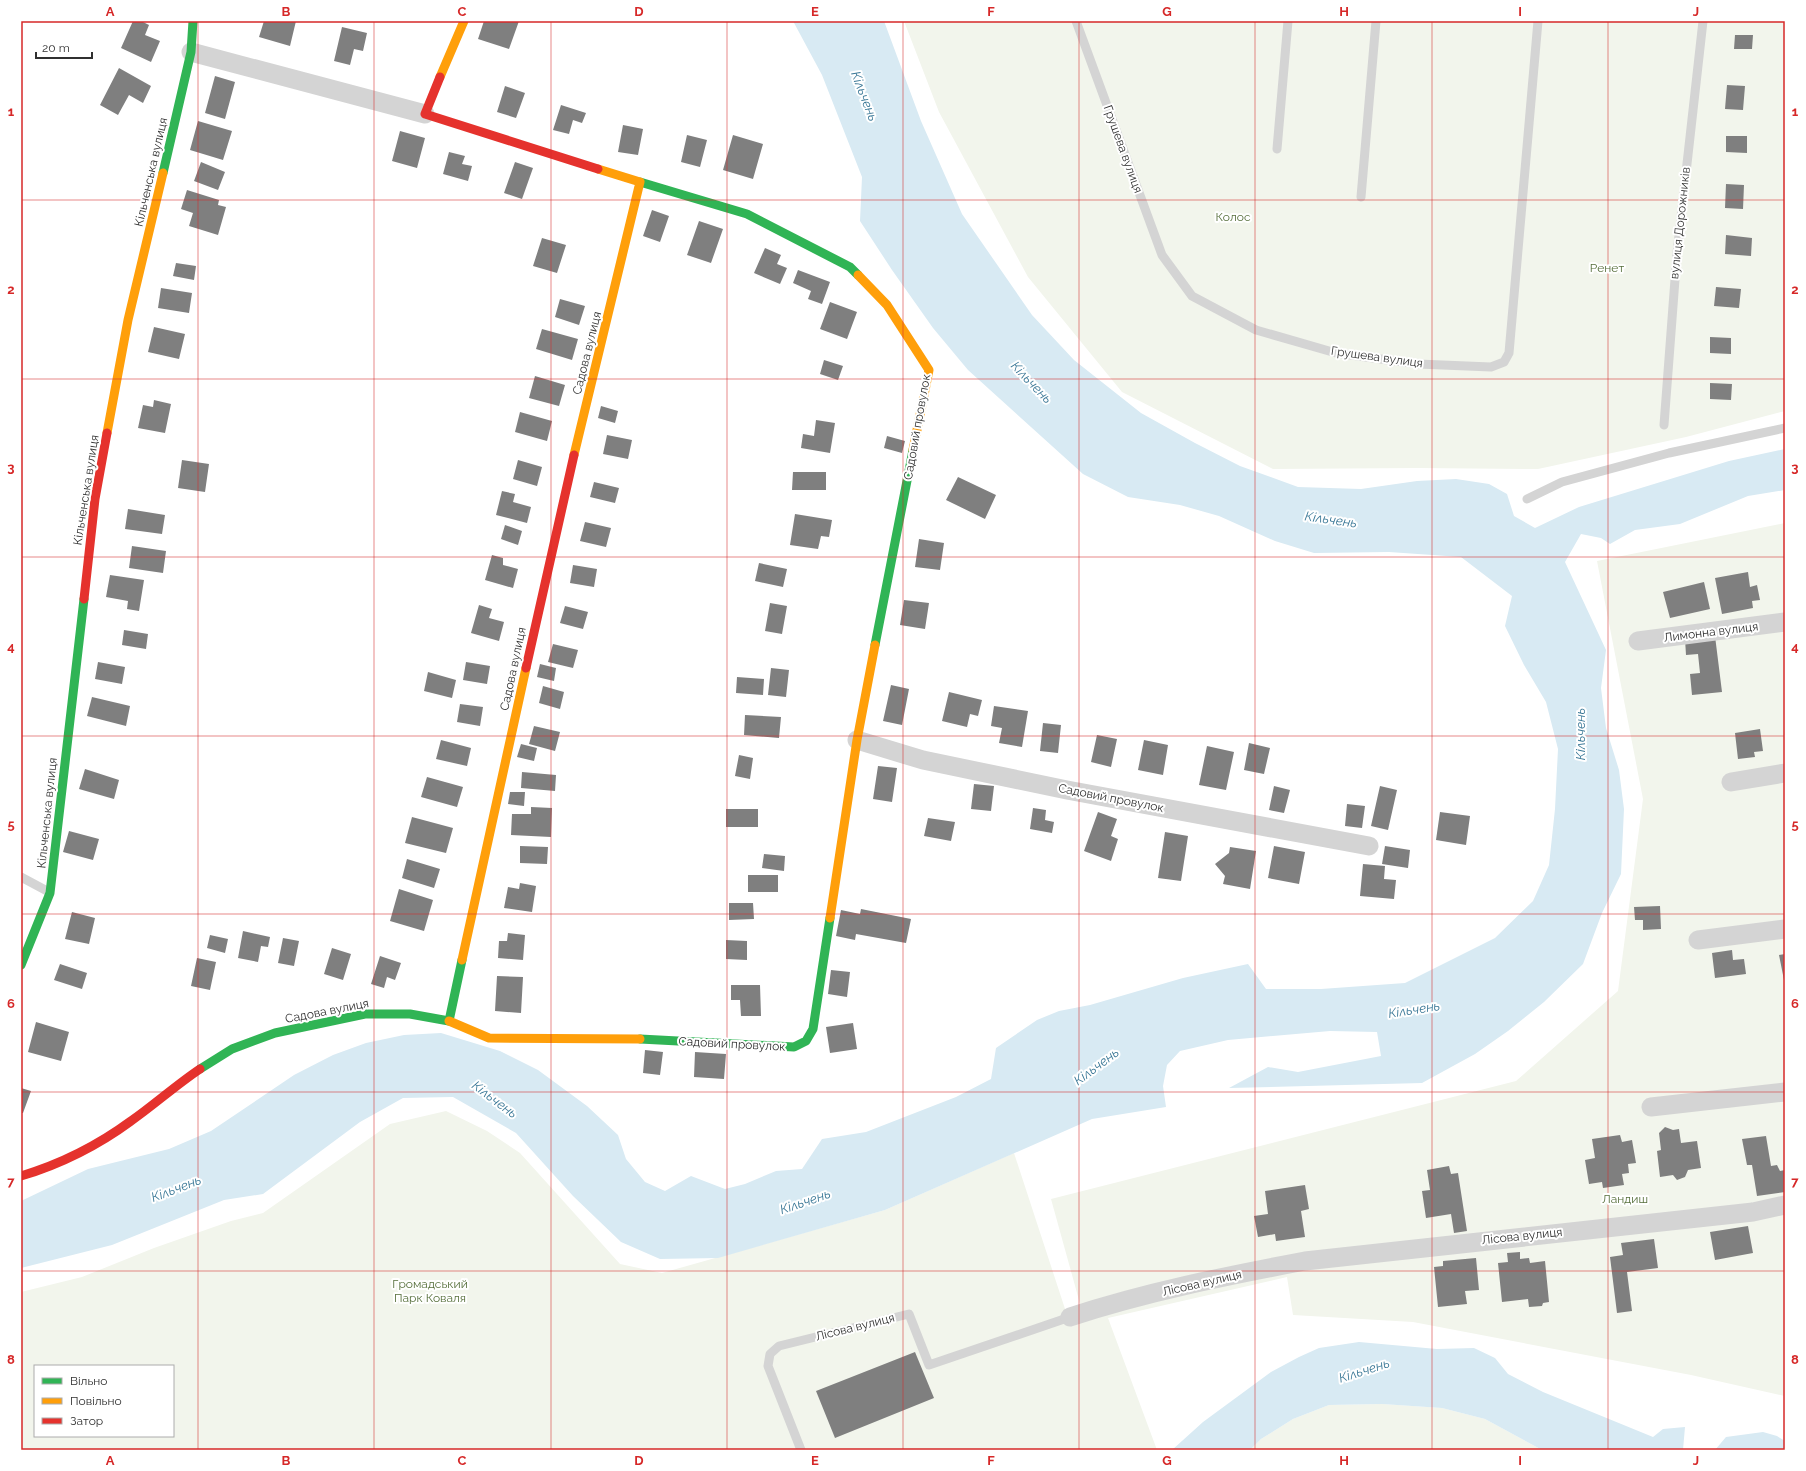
<svg xmlns="http://www.w3.org/2000/svg" width="1806" height="1471" viewBox="0 0 1806 1471" font-family="Raleway,sans-serif">
<rect width="100%" height="100%" fill="#fff"/>
<path fill="#f2f5ec" fill-rule="evenodd" d="M 904,21 L 1785,21 L 1785,411 L 1686,437 L 1538,469 L 1418,468 L 1273,469 L 1122,392 L 1028,277 L 939,112 Z
M 1785,523 L 1785,1396 L 1691,1375 L 1413,1322 L 1293,1315 L 1287,1277 L 1108,1318 L 1157,1450 L 21,1450 L 21,1292 L 82,1277 L 154,1248 L 231,1221 L 263,1213 L 390,1124 L 446,1111 L 487,1131 L 520,1153 L 620,1264 L 662,1273 L 885,1210 L 1014,1153 L 1067,1315 L 1082,1311 L 1051,1199 L 1516,1081 L 1618,991 L 1643,799 L 1597,561 ZM 35,1366 L 173,1366 L 173,1436 L 35,1436 Z
M 1382,1404 L 1442,1408 L 1485,1419 L 1542,1450 L 1250,1450 L 1261,1439 L 1293,1419 L 1329,1405 Z"/>
<path fill="#d8eaf3" d="M 793,21 L 884,21 L 921,121 L 962,214 L 1032,315 L 1074,360 L 1141,413 L 1195,443 L 1240,466 L 1298,487 L 1361,489 L 1417,481 L 1456,479 L 1489,484 L 1507,494 L 1514,516 L 1535,528 L 1579,507 L 1729,461 L 1785,449 L 1785,490 L 1748,496 L 1680,524 L 1635,530 L 1610,544 L 1601,538 L 1581,534 L 1565,562 L 1606,650 L 1601,688 L 1606,728 L 1619,770 L 1624,809 L 1621,874 L 1602,913 L 1583,964 L 1544,1002 L 1508,1031 L 1475,1054 L 1422,1083 L 1229,1088 L 1268,1067 L 1298,1072 L 1381,1056 L 1377,1032 L 1330,1031 L 1228,1040 L 1180,1051 L 1167,1065 L 1163,1086 L 1166,1107 L 1092,1119 L 885,1210 L 718,1258 L 660,1259 L 621,1242 L 573,1196 L 516,1133 L 453,1097 L 403,1098 L 360,1122 L 263,1194 L 224,1200 L 112,1245 L 21,1268 L 21,1201 L 88,1169 L 169,1149 L 211,1131 L 294,1075 L 333,1055 L 366,1043 L 404,1035 L 441,1033 L 500,1051 L 538,1070 L 587,1106 L 618,1135 L 626,1159 L 645,1182 L 665,1191 L 691,1176 L 725,1189 L 745,1184 L 776,1171 L 802,1169 L 822,1139 L 866,1132 L 956,1097 L 991,1079 L 996,1048 L 1037,1020 L 1059,1011 L 1090,1005 L 1183,978 L 1248,964 L 1266,989 L 1321,989 L 1405,983 L 1495,938 L 1533,901 L 1549,865 L 1555,809 L 1558,749 L 1546,702 L 1524,665 L 1505,626 L 1512,596 L 1461,557 L 1389,552 L 1314,553 L 1275,541 L 1219,516 L 1180,505 L 1128,497 L 1083,474 L 968,370 L 933,328 L 892,270 L 860,221 L 862,177 L 822,75 Z
M 1359,1342 L 1437,1349 L 1474,1348 L 1495,1358 L 1508,1374 L 1543,1392 L 1653,1437 L 1663,1429 L 1685,1427 L 1683,1450 L 1542,1450 L 1485,1419 L 1442,1408 L 1382,1404 L 1329,1405 L 1293,1419 L 1261,1439 L 1250,1450 L 1172,1450 L 1203,1422 L 1271,1372 L 1299,1357 L 1319,1348 Z
M 1763,1432 L 1777,1436 L 1785,1441 L 1785,1450 L 1715,1450 L 1726,1437 Z"/>
<path fill="#7f7f7f" d="M 133,21 L 141,21 L 149,25 L 145,35 L 160,41 L 151,62 L 121,48 Z
M 264,21 L 296,21 L 290,46 L 259,37 Z
M 484,21 L 519,21 L 509,49 L 478,39 Z
M 342,27 L 367,33 L 363,51 L 354,49 L 350,65 L 334,61 Z
M 1735,35 L 1753,35 L 1752,49 L 1734,49 Z
M 119,68 L 151,86 L 143,103 L 129,95 L 118,115 L 100,105 Z
M 215,76 L 235,82 L 225,119 L 205,113 Z
M 1727,85 L 1745,86 L 1743,110 L 1725,109 Z
M 505,86 L 525,93 L 516,118 L 497,112 Z
M 561,105 L 586,113 L 582,123 L 573,120 L 569,134 L 553,130 Z
M 198,121 L 232,131 L 223,160 L 190,150 Z
M 623,125 L 643,129 L 638,155 L 618,152 Z
M 400,131 L 425,138 L 417,168 L 392,161 Z
M 687,135 L 707,140 L 700,167 L 681,162 Z
M 733,135 L 763,144 L 753,179 L 723,170 Z
M 1726,136 L 1747,136 L 1747,153 L 1726,152 Z
M 449,152 L 465,156 L 462,164 L 472,166 L 468,181 L 443,174 Z
M 201,162 L 225,172 L 218,190 L 194,181 Z
M 515,162 L 533,168 L 522,199 L 504,193 Z
M 1726,184 L 1744,185 L 1743,209 L 1725,208 Z
M 187,190 L 219,200 L 218,205 L 226,207 L 218,235 L 189,226 L 193,213 L 181,209 Z
M 652,210 L 669,216 L 660,242 L 643,236 Z
M 699,221 L 723,229 L 711,263 L 687,255 Z
M 1726,235 L 1752,238 L 1751,256 L 1725,254 Z
M 542,238 L 566,245 L 557,273 L 533,266 Z
M 765,248 L 781,255 L 777,264 L 787,268 L 780,284 L 754,273 Z
M 176,263 L 196,266 L 194,280 L 173,276 Z
M 798,270 L 830,282 L 822,304 L 808,299 L 811,291 L 793,283 Z
M 1716,287 L 1741,289 L 1739,308 L 1714,306 Z
M 161,288 L 192,293 L 189,313 L 158,308 Z
M 560,299 L 585,306 L 579,325 L 555,317 Z
M 830,302 L 857,312 L 847,339 L 820,329 Z
M 154,327 L 185,334 L 179,359 L 148,352 Z
M 542,329 L 578,339 L 572,360 L 536,349 Z
M 1710,337 L 1731,338 L 1731,354 L 1710,353 Z
M 824,360 L 843,366 L 838,380 L 820,374 Z
M 535,376 L 565,385 L 559,406 L 529,398 Z
M 1710,383 L 1732,384 L 1731,400 L 1710,399 Z
M 154,400 L 171,404 L 165,433 L 138,428 L 143,405 L 153,407 Z
M 601,406 L 618,411 L 615,423 L 598,418 Z
M 520,412 L 552,421 L 547,441 L 515,432 Z
M 816,420 L 835,423 L 830,453 L 801,448 L 803,434 L 814,436 Z
M 607,435 L 632,440 L 628,459 L 603,454 Z
M 887,436 L 905,441 L 902,453 L 884,448 Z
M 182,460 L 209,464 L 205,492 L 178,488 Z
M 518,460 L 542,467 L 537,486 L 513,479 Z
M 793,472 L 826,472 L 826,490 L 792,490 Z
M 958,477 L 996,495 L 985,519 L 946,500 Z
M 594,482 L 619,488 L 615,503 L 590,497 Z
M 502,491 L 515,494 L 513,502 L 531,507 L 527,523 L 496,515 Z
M 128,509 L 165,515 L 162,534 L 125,529 Z
M 795,514 L 832,520 L 829,537 L 821,536 L 818,549 L 790,545 Z
M 585,522 L 611,528 L 606,547 L 580,541 Z
M 505,525 L 522,531 L 518,545 L 501,539 Z
M 919,539 L 944,543 L 940,570 L 915,567 Z
M 132,546 L 166,551 L 163,573 L 129,568 Z
M 492,555 L 503,558 L 503,565 L 518,569 L 513,588 L 485,580 Z
M 759,563 L 787,569 L 783,587 L 755,581 Z
M 573,565 L 597,569 L 594,587 L 570,583 Z
M 1748,572 L 1750,587 L 1757,585 L 1760,600 L 1752,601 L 1753,608 L 1722,614 L 1715,578 Z
M 110,575 L 144,580 L 139,611 L 127,609 L 128,601 L 106,597 Z
M 1704,582 L 1710,609 L 1670,618 L 1663,592 Z
M 904,600 L 929,603 L 925,629 L 900,625 Z
M 770,603 L 787,606 L 782,634 L 765,631 Z
M 479,605 L 492,609 L 489,618 L 504,622 L 499,641 L 471,633 Z
M 565,606 L 588,612 L 583,629 L 560,623 Z
M 124,630 L 148,634 L 146,649 L 122,645 Z
M 1715,636 L 1722,692 L 1692,695 L 1690,674 L 1700,673 L 1698,654 L 1686,655 L 1685,639 Z
M 553,644 L 578,650 L 573,668 L 548,662 Z
M 98,662 L 125,667 L 122,684 L 95,679 Z
M 466,662 L 490,666 L 487,684 L 463,680 Z
M 540,664 L 556,668 L 554,681 L 537,677 Z
M 771,668 L 789,670 L 786,697 L 768,695 Z
M 428,672 L 456,680 L 452,698 L 424,691 Z
M 737,677 L 764,679 L 763,695 L 736,693 Z
M 891,685 L 909,689 L 902,725 L 883,721 Z
M 543,686 L 564,692 L 560,709 L 539,703 Z
M 949,692 L 982,700 L 978,716 L 970,714 L 967,727 L 942,721 Z
M 92,697 L 130,706 L 126,726 L 87,716 Z
M 460,704 L 483,707 L 480,726 L 457,722 Z
M 994,706 L 1028,711 L 1022,747 L 999,743 L 1002,728 L 991,726 Z
M 745,715 L 781,717 L 779,738 L 744,735 Z
M 1043,723 L 1061,725 L 1058,753 L 1040,751 Z
M 534,726 L 560,732 L 555,751 L 529,744 Z
M 1760,729 L 1763,751 L 1754,752 L 1755,757 L 1738,759 L 1735,733 Z
M 1097,735 L 1117,739 L 1111,767 L 1091,762 Z
M 441,740 L 471,748 L 467,766 L 436,759 Z
M 1144,740 L 1168,745 L 1163,775 L 1138,770 Z
M 1249,743 L 1270,748 L 1264,774 L 1244,770 Z
M 521,744 L 537,748 L 534,761 L 517,757 Z
M 1207,746 L 1234,752 L 1226,790 L 1199,785 Z
M 739,755 L 753,758 L 750,779 L 735,776 Z
M 878,766 L 897,768 L 892,802 L 873,799 Z
M 85,769 L 119,780 L 114,799 L 79,789 Z
M 522,772 L 556,775 L 555,791 L 521,788 Z
M 427,777 L 463,787 L 457,807 L 421,797 Z
M 974,784 L 994,786 L 991,811 L 971,809 Z
M 1274,786 L 1290,790 L 1284,813 L 1269,810 Z
M 1380,786 L 1397,790 L 1388,830 L 1371,826 Z
M 510,792 L 525,792 L 524,806 L 508,804 Z
M 1347,804 L 1365,806 L 1362,828 L 1345,826 Z
M 531,807 L 552,808 L 551,837 L 511,835 L 512,814 L 531,814 Z
M 1033,808 L 1046,810 L 1045,820 L 1054,822 L 1052,833 L 1030,829 Z
M 726,809 L 758,809 L 758,827 L 726,827 Z
M 1098,812 L 1117,819 L 1111,836 L 1118,839 L 1111,861 L 1084,851 Z
M 1440,812 L 1470,816 L 1466,845 L 1436,840 Z
M 412,817 L 453,828 L 446,853 L 405,843 Z
M 928,818 L 955,822 L 951,841 L 924,836 Z
M 69,831 L 99,839 L 93,860 L 63,852 Z
M 1165,832 L 1188,836 L 1181,881 L 1158,878 Z
M 520,846 L 548,847 L 547,864 L 520,863 Z
M 1274,846 L 1305,852 L 1299,884 L 1268,878 Z
M 1385,846 L 1410,850 L 1408,868 L 1382,864 Z
M 1230,847 L 1256,851 L 1250,889 L 1223,884 L 1225,876 L 1215,864 L 1229,853 Z
M 764,854 L 785,856 L 784,871 L 762,868 Z
M 407,859 L 440,869 L 434,888 L 402,878 Z
M 1363,864 L 1385,866 L 1384,879 L 1396,880 L 1394,899 L 1360,896 Z
M 748,875 L 778,875 L 778,892 L 748,892 Z
M 520,883 L 536,886 L 532,912 L 504,908 L 508,887 L 519,889 Z
M 399,889 L 433,900 L 424,931 L 390,921 Z
M 729,903 L 753,903 L 754,919 L 729,920 Z
M 1660,906 L 1661,929 L 1643,930 L 1643,920 L 1635,920 L 1634,907 Z
M 861,909 L 911,919 L 906,943 L 856,934 L 855,940 L 836,936 L 841,910 L 860,914 Z
M 72,912 L 95,918 L 89,944 L 65,939 Z
M 243,931 L 270,937 L 268,947 L 261,946 L 258,962 L 238,958 Z
M 508,933 L 525,935 L 523,960 L 498,958 L 499,941 L 507,941 Z
M 210,935 L 228,939 L 225,953 L 207,948 Z
M 283,938 L 299,941 L 294,966 L 278,963 Z
M 726,940 L 747,941 L 747,960 L 726,959 Z
M 332,948 L 351,954 L 343,980 L 324,974 Z
M 1732,950 L 1733,960 L 1744,959 L 1746,974 L 1715,978 L 1712,953 Z
M 1785,954 L 1785,980 L 1784,980 L 1779,955 Z
M 380,956 L 401,963 L 395,980 L 387,977 L 384,988 L 371,984 Z
M 197,958 L 216,962 L 210,990 L 191,986 Z
M 60,964 L 87,973 L 82,989 L 54,980 Z
M 831,970 L 850,972 L 847,997 L 828,994 Z
M 497,976 L 523,977 L 521,1013 L 495,1011 Z
M 731,985 L 760,985 L 761,1016 L 741,1016 L 740,1000 L 731,1000 Z
M 36,1022 L 69,1032 L 61,1061 L 28,1052 Z
M 853,1023 L 857,1049 L 830,1053 L 826,1027 Z
M 645,1050 L 663,1052 L 660,1075 L 643,1073 Z
M 695,1052 L 726,1054 L 724,1079 L 694,1077 Z
M 21,1088 L 31,1091 L 23,1113 L 21,1113 Z
M 1665,1127 L 1673,1130 L 1679,1129 L 1681,1143 L 1697,1141 L 1701,1168 L 1688,1170 L 1685,1177 L 1677,1180 L 1673,1175 L 1660,1177 L 1657,1151 L 1661,1150 L 1659,1133 Z
M 1620,1135 L 1622,1142 L 1632,1140 L 1636,1163 L 1628,1164 L 1629,1173 L 1622,1174 L 1624,1185 L 1603,1188 L 1602,1182 L 1589,1184 L 1585,1160 L 1595,1158 L 1592,1139 Z
M 1766,1136 L 1771,1166 L 1777,1165 L 1780,1171 L 1785,1170 L 1785,1192 L 1757,1196 L 1752,1165 L 1747,1165 L 1742,1139 Z
M 1449,1166 L 1451,1174 L 1458,1173 L 1467,1231 L 1454,1233 L 1451,1214 L 1426,1218 L 1422,1191 L 1430,1190 L 1427,1170 Z
M 1305,1185 L 1309,1209 L 1301,1211 L 1305,1237 L 1276,1241 L 1275,1234 L 1258,1237 L 1254,1216 L 1268,1214 L 1265,1191 Z
M 1748,1226 L 1753,1253 L 1715,1260 L 1710,1232 Z
M 1654,1239 L 1658,1268 L 1627,1272 L 1632,1311 L 1617,1313 L 1610,1257 L 1623,1255 L 1621,1243 Z
M 1520,1252 L 1520,1259 L 1529,1258 L 1530,1263 L 1545,1261 L 1549,1302 L 1543,1303 L 1542,1306 L 1529,1307 L 1528,1299 L 1502,1302 L 1498,1263 L 1508,1262 L 1507,1253 Z
M 1476,1258 L 1479,1290 L 1465,1291 L 1467,1304 L 1438,1307 L 1434,1267 L 1443,1266 L 1443,1261 Z
M 915,1352 L 934,1398 L 835,1438 L 816,1391 Z"/>
<g fill="none" stroke-linecap="round" stroke-linejoin="round">
<path stroke="#d4d4d4" stroke-width="9" d="M 1076,21 L 1162,255 L 1192,296 L 1256,330 L 1336,353 L 1418,364 L 1491,367 L 1504,362 L 1509,353 L 1538,21
M 1277,149 L 1288,21
M 1361,197 L 1376,21
M 1664,425 L 1677,253 L 1703,21
M 1527,499 L 1562,482 L 1669,453 L 1785,428
M 21,877 L 49,892
M 801,1450 L 768,1366 L 770,1354 L 779,1346 L 909,1314 L 929,1365 L 1070,1317"/>
<path stroke="#d4d4d4" stroke-width="19" d="M 191,52 L 425,114
M 1638,641 L 1785,622
M 857,740 L 923,760 L 1067,790 L 1369,846
M 1731,782 L 1785,773
M 1698,940 L 1785,929
M 1651,1107 L 1785,1092
M 1070,1317 C 1146,1292 1226,1276 1305,1261 L 1753,1212 L 1785,1205"/>
<path stroke="#30b455" stroke-width="9" d="M 163,173 L 191,52 L 193,21
M 640,182 L 747,214 L 850,267 L 858,275
M 875,645 L 913,450
M 21,965 L 50,893 L 84,599
M 640,1039 L 794,1047 L 806,1041 L 813,1029 L 830,918
M 200,1069 L 232,1049 L 275,1033 L 365,1014 L 410,1014 L 449,1021 L 462,960"/>
<path stroke="#ff9f0a" stroke-width="9" d="M 440,77 L 464,21
M 858,275 L 887,305 L 929,370 L 913,450
M 107,433 L 128,320 L 163,173
M 574,455 L 640,182 L 598,169
M 830,918 L 857,740 L 875,645
M 462,960 L 526,668
M 449,1021 L 489,1038 L 640,1039"/>
<path stroke="#e5322d" stroke-width="9" d="M 440,77 L 425,114 L 598,169
M 84,599 L 95,499 L 107,433
M 526,668 L 574,455
M 21,1176 C 61,1164 97,1146 131,1121 C 154,1105 176,1085 200,1069"/>
</g>
<path fill="none" stroke="#d62828" stroke-width="1" stroke-opacity="0.55" d="M 198,21 L 198,1450M 374,21 L 374,1450M 551,21 L 551,1450M 727,21 L 727,1450M 903,21 L 903,1450M 1079,21 L 1079,1450M 1255,21 L 1255,1450M 1432,21 L 1432,1450M 1608,21 L 1608,1450M 21,200 L 1785,200M 21,379 L 1785,379M 21,557 L 1785,557M 21,736 L 1785,736M 21,914 L 1785,914M 21,1092 L 1785,1092M 21,1271 L 1785,1271"/>
<g text-anchor="middle" stroke-width="4" stroke-linejoin="round" paint-order="stroke">
<g font-size="12" fill="#303030" stroke="#fff">
<text transform="translate(1123 149) rotate(70)" y="4">Грушева вулиця</text>
<text transform="translate(151 172) rotate(-77)" y="4">Кільченська вулиця</text>
<text transform="translate(1680 223) rotate(-84)" y="4">вулиця Дорожників</text>
<text transform="translate(587 353) rotate(-76)" y="4">Садова вулиця</text>
<text transform="translate(1377 357) rotate(8)" y="4">Грушева вулиця</text>
<text transform="translate(917 427) rotate(-80)" y="4">Садовий провулок</text>
<text transform="translate(86 490) rotate(-81)" y="4">Кільченська вулиця</text>
<text transform="translate(1711 632) rotate(-7)" y="4">Лимонна вулиця</text>
<text transform="translate(513 669) rotate(-78)" y="4">Садова вулиця</text>
<text transform="translate(1111 798) rotate(11)" y="4">Садовий провулок</text>
<text transform="translate(47 813) rotate(-84)" y="4">Кільченська вулиця</text>
<text transform="translate(327 1011) rotate(-11)" y="4">Садова вулиця</text>
<text transform="translate(732 1044) rotate(3)" y="4">Садовий провулок</text>
<text transform="translate(1522 1236) rotate(-6)" y="4">Лісова вулиця</text>
<text transform="translate(1202 1283) rotate(-13)" y="4">Лісова вулиця</text>
<text transform="translate(855 1327) rotate(-14)" y="4">Лісова вулиця</text>
</g>
<g font-size="12" fill="#556e3a" stroke="#fff">
<text x="1233" y="221">Колос</text>
<text x="1607" y="272">Ренет</text>
<text x="1625" y="1203">Ландиш</text>
<text x="430" y="1288">Громадський<tspan x="430" dy="14">Парк Коваля</tspan></text>
</g>
<g font-size="13" font-style="italic" fill="#397796" stroke="#fff">
<text transform="translate(865 96) rotate(69)" y="5">Кільчень</text>
<text transform="translate(1032 382) rotate(46)" y="5">Кільчень</text>
<text transform="translate(1331 519) rotate(8)" y="5">Кільчень</text>
<text transform="translate(1580 734) rotate(-90)" y="5">Кільчень</text>
<text transform="translate(1414 1009) rotate(-9)" y="5">Кільчень</text>
<text transform="translate(1096 1066) rotate(-37)" y="5">Кільчень</text>
<text transform="translate(495 1099) rotate(37)" y="5">Кільчень</text>
<text transform="translate(176 1188) rotate(-21)" y="5">Кільчень</text>
<text transform="translate(805 1201) rotate(-19)" y="5">Кільчень</text>
<text transform="translate(1364 1370) rotate(-18)" y="5">Кільчень</text>
</g>
</g>
<rect width="1806" height="1471" fill="none" stroke="#ffffff" stroke-width="44"/>
<rect x="34" y="1365" width="140" height="72" fill="#ffffff" stroke="#acacac"/>
<rect x="42" y="1378" width="20" height="6" fill="#30b455" stroke="#acacac"/>
<text x="70" y="1385" font-size="12" fill="#303030">Вільно</text>
<rect x="42" y="1398" width="20" height="6" fill="#ff9f0a" stroke="#acacac"/>
<text x="70" y="1405" font-size="12" fill="#303030">Повільно</text>
<rect x="42" y="1418" width="20" height="6" fill="#e5322d" stroke="#acacac"/>
<text x="70" y="1425" font-size="12" fill="#303030">Затор</text>
<path d="M36 52v6h56v-6" fill="none" stroke="#303030" stroke-width="2"/>
<text x="42" y="52" font-size="12" fill="#303030" stroke="#ffffff" stroke-width="3" paint-order="stroke">20 m</text>
<rect x="22" y="22" width="1762" height="1427" fill="none" stroke="#d62828" stroke-width="1.5"/>
<g font-size="13" text-anchor="middle" font-weight="bold" fill="#d62828">
<text x="110" y="16">A</text>
<text x="286" y="16">B</text>
<text x="462" y="16">C</text>
<text x="639" y="16">D</text>
<text x="815" y="16">E</text>
<text x="991" y="16">F</text>
<text x="1167" y="16">G</text>
<text x="1344" y="16">H</text>
<text x="1520" y="16">I</text>
<text x="1696" y="16">J</text>
<text x="11" y="116">1</text>
<text x="1795" y="116">1</text>
<text x="11" y="294">2</text>
<text x="1795" y="294">2</text>
<text x="11" y="472">3</text>
<text x="1795" y="472">3</text>
<text x="11" y="651">4</text>
<text x="1795" y="651">4</text>
<text x="11" y="829">5</text>
<text x="1795" y="829">5</text>
<text x="11" y="1008">6</text>
<text x="1795" y="1008">6</text>
<text x="11" y="1186">7</text>
<text x="1795" y="1186">7</text>
<text x="11" y="1364">8</text>
<text x="1795" y="1364">8</text>
<text x="110" y="1465">A</text>
<text x="286" y="1465">B</text>
<text x="462" y="1465">C</text>
<text x="639" y="1465">D</text>
<text x="815" y="1465">E</text>
<text x="991" y="1465">F</text>
<text x="1167" y="1465">G</text>
<text x="1344" y="1465">H</text>
<text x="1520" y="1465">I</text>
<text x="1696" y="1465">J</text>
</g>
</svg>
